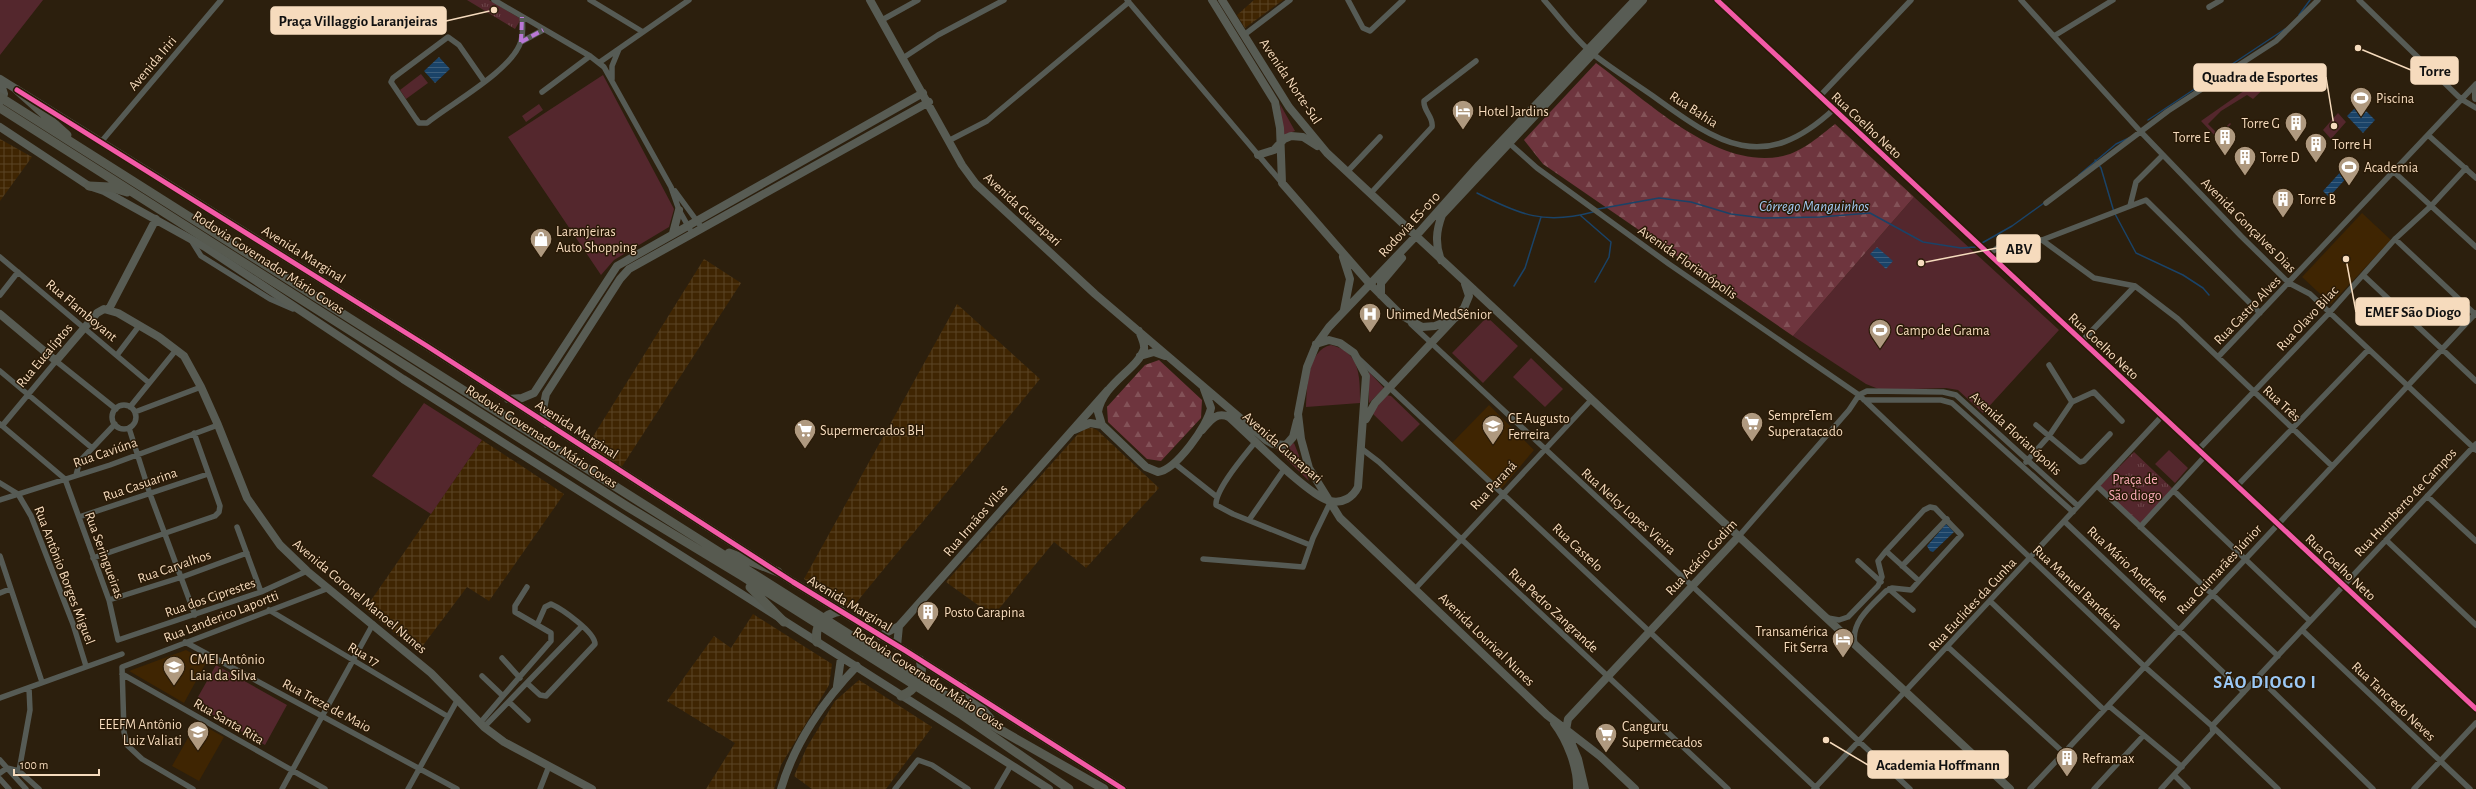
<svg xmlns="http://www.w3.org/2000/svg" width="2476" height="789" viewBox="0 0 2476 789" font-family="'Alegreya Sans',sans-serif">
<defs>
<pattern id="industrial-grid" width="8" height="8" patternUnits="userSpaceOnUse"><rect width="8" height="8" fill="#3f2502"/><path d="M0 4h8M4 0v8" fill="none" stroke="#5b4425"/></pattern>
<pattern id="forest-firs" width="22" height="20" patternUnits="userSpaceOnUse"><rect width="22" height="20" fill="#6e353e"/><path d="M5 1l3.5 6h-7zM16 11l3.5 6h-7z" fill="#835258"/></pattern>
<pattern id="park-tufts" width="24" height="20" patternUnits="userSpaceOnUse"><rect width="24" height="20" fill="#54272d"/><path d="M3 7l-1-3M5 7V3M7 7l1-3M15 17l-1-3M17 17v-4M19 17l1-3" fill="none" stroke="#6d464a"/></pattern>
<pattern id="water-rules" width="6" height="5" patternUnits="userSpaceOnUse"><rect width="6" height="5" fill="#1a4368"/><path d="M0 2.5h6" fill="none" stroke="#3c5e7c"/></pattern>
</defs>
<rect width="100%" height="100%" fill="#2c1f0d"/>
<path fill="#3f2502" d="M 2362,213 L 2391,240 L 2331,304 L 2302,277 Z
M 1489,405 L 1534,450 L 1501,489 L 1452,443 Z
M 186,650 L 207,661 L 184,703 L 129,671 Z
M 197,722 L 224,737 L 199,781 L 172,766 Z"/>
<path fill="url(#industrial-grid)" d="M 1254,0 L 1283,0 L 1245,28 L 1237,15 Z
M 0,139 L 32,157 L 0,201 Z
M 704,259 L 741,283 L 621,468 L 587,446 Z
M 957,304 L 1040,379 L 851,609 L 804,579 Z
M 1092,428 L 1097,430 L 1159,488 L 1086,568 L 1054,542 L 993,616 L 946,582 L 1078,434 L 1085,429 Z
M 482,440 L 564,494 L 489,601 L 467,587 L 418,652 L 365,609 Z
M 753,614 L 832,664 L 829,685 L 781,765 L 774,789 L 706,789 L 735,743 L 667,701 L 714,636 L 731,648 Z
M 859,680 L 932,727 L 886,789 L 812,789 L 794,776 L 807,747 L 835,701 Z"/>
<path fill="#54272d" d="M 0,0 L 43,0 L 0,55 Z
M 421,74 L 428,83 L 406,99 L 400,90 Z
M 603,75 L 674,209 L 669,227 L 614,260 L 601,275 L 508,137 Z
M 2267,78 L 2271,82 L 2253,99 L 2247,95 L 2221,111 L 2208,124 L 2218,134 L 2230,123 L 2231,124 L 2218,139 L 2201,121 L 2258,81 Z
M 539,104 L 543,110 L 526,122 L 522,116 Z
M 1280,104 L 1295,131 L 1283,135 Z
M 2338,113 L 2346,122 L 2331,139 L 2323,130 Z
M 1914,197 L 2059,330 L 1983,413 L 1958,390 L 1946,388 L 1881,390 L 1866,384 L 1793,336 Z
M 1487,317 L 1518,346 L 1483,383 L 1452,353 Z
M 1331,345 C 1361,352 1360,378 1360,403 L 1306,407 C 1307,388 1307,350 1331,345 Z
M 1531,358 L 1563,389 L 1545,407 L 1513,377 Z
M 1369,372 L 1384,388 L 1369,403 Z
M 1386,395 L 1391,396 L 1420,424 L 1402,442 L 1372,413 Z
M 424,403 L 482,440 L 431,514 L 372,476 Z
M 1294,443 L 1309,481 L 1277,450 Z
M 2169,450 L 2188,468 L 2175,483 L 2155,464 Z
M 216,665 L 287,705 L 265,745 L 194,704 Z"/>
<path fill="url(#forest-firs)" d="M 1596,63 C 1646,100 1718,171 1783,156 C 1802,152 1821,135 1835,124 L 1914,197 L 1793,336 L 1543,164 L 1524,140 Z
M 1159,360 L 1202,400 L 1201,418 L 1161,461 L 1147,459 L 1108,422 L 1107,407 L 1145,365 Z"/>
<path fill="url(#park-tufts)" d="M 467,0 L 489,0 L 521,19 L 515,29 Z
M 2134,452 L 2173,489 L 2139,525 L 2099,487 Z"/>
<path fill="url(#water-rules)" d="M 439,57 L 450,69 L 435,83 L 424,71 Z
M 2359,104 L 2375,120 L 2363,133 L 2347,116 Z
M 2345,167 L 2351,173 L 2329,197 L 2323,191 Z
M 1877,247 L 1893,261 L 1886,269 L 1870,254 Z
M 1946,524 L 1954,532 L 1933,552 L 1930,551 L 1927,546 Z"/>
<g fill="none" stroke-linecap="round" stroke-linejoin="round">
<path stroke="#1a4368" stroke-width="1.5" d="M 2299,15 L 2310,0
M 2148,120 L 2285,29
M 2095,160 L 2101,168 L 2114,212 L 2136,253 L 2183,275 L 2203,288 L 2209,295
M 2079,175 L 2116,144 L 2129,138
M 1477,193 C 1520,215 1545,225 1593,212
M 1598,209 L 1659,198 L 1691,202 L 1731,214 L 1763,218 L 1820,217 L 1870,213 L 1923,242 L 1961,248 L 1975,247 L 2012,226 L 2044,203
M 1580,215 L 1611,242 L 1609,257 L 1595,282
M 1514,286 L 1525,268 L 1541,217"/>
<path stroke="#565b55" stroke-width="5.5" d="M 494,0 L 590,56 L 604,67 L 671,187 L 679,210 L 692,233
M 590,0 L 643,32
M 1127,0 L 1282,183
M 1348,0 L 1363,28 L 1370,31 L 1403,0
M 1544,0 C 1560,18 1575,39 1593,54 C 1612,69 1633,82 1653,96 C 1719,144 1763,175 1834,109
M 1717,0 L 2476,709
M 2021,0 L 2140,131 L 2241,236 L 2289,283 L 2310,294 L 2476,450
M 2359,0 L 2461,99 L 2476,108
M 2209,7 L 2221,0
M 882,20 L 918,0
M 1244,35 L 1290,0
M 2054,36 L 2113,0
M 521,42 L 543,30
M 903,58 L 938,35 L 1004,0
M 600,62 L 689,0
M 612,79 L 612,66 L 619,49
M 484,81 L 459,45 L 448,37 L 393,78 L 391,82 L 416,119 L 419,123 L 427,123 C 450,104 513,70 521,41 C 523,34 523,25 522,17
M 542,92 L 590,56
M 1819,97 L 1911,0
M 2428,135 L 2476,178
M 950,140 L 987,121 L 1129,2
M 101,142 L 221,0
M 1509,143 L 1537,168 L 1669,264 L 1859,395 L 2145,667 L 2212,726 L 2278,789
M 1347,172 L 1380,137
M 2394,172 L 2476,247
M 675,191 L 702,228
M 1370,194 L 1432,127 C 1434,117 1423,111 1424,101 L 1476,61
M 2046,203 L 2168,111 L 2276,41 L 2318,0
M 2130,206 L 2136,182 L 2163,155
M 2395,239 L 2476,315
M 191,240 L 201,256 L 270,299 L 293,309
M 2042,240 L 2094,278 L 2135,286 L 2178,319 L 2332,466
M 1989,254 L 2007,241 L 2042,240 L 2146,200 L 2260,313
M 0,257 L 148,382
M 2363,275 L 2476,381
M 0,295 L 18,272
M 1411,324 L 1910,789
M 2082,341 L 2135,286
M 117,355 L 139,326
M 2218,357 L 2476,84
M 1358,358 L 1817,789
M 2049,365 L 2072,402
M 0,371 L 92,448
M 1864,400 L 1941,400 L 1952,403 L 2073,512
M112 417a12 12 0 1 1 24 0a12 12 0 1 1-24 0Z
M 130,407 L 176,350
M 135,412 L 201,387
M 0,424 L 65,479 L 109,600 L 118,640 L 261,592 L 307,571
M 2036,425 L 2049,436 L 2072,402 L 2094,392 L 2122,421
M 2,426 L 56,361 L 116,409
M 129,428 L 150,494 L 195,615
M 1256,441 C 1246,454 1215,489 1216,505 L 1233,514 L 1310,545
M 1362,449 L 1379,462 L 1728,789
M 2199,449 L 2329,313 L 2395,239 L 2431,206 L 2466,168
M 2026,462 L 2049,436 L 2080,462 L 2084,461 L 2110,434
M 1174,463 L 1217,497
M 76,475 L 80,461 L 115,424
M 0,483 L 18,494 L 31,516 L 73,624 L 86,666
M 2097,486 L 2278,656
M 2237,486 L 2368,350
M 2174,491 L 2310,621
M 2427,496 L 2476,541
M 0,500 L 110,465 L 218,425
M 79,517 L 208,474
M 1249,520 L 1285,468
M 2064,521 L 2244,692
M 237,527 L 261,592
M 2140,527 L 2205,456
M 1739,536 L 1849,410 L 1859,395 L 1867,391 L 1943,392 L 1956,395 L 2078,506
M 2386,540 L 2476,625
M 1886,551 L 1924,510 L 1930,507 L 1935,508 L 1961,535 L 1919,581
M 0,556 L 42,682
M 93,558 L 215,516 L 219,512 L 220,506 L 194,433
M 1203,559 L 1303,567 L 1313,538 L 1330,503
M 1858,561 L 1881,582
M 1902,566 L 1947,519
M 1415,589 L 1592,399
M 1889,589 L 1913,610
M 0,593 L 10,589
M 109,600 L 182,577 L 247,553
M 1991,602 L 2104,710
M 269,610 L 447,716
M 1828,618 L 1839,620 L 1848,617 L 1878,586 L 1882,577 L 1878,561 L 1886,551 L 1919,581 L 1911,590 L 1892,588 L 1886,591 C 1872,605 1850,622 1855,644
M 2302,630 L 2470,789
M 185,642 L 457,789
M 1948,647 L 2064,753
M 502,658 L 520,678
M 122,674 L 325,789
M 482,676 L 503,696 L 551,641 L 551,633 L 515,612 L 515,606 L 527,587
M 2258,677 L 2373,789
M 528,684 L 540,695 L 546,696 L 595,644 C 595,632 562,609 551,604 L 545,607 L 537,625
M 0,698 L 122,654
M 509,702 L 528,720
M 2109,706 L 2182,767
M 480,723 L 503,696
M 484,727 L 582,626
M 0,760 L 7,768 L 19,771 L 39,789
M 19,771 L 30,710 L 29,688
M 0,773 L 7,768 L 26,789
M 2174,775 L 2188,789
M 0,779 L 9,789
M 193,789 L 142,759 L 127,745 L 124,732 L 122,667 L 329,588
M 282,789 L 373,624
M 408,789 L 458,699
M 540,789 L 549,766
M 895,789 L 918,760 L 932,765 L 968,789
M 997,789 L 1011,765
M 1814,789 L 2162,416
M 2030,789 L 2476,313
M 2094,789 L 2143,736
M 2161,789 L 2213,732 L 2212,726 L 2476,444
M 2414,789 L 2476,723"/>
<path stroke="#585c54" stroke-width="8" d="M 870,0 L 962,165 L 976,184 L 1095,294 L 1266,440 L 1273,444 L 1286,445 L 1293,437 L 1297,421
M 1212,0 L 1275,102 L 1280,128 L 1282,183 L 1370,284 L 1401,315 L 1422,327 L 1435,326 L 1455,318
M 1222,0 L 1289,107 L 1327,153 L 2010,789
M 0,79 L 427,346 L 793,582 L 906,651 L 1123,789
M 0,81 L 4,94 L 0,102
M 2476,91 L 2476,98
M 0,127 L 89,186 L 104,191 L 205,247 L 403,379 L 1049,789
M 1258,155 L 1274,150 L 1284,139 L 1291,136 L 1303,137 L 1317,146
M 673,233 L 679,210
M 1343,257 L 1350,279 L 1344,310
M 1441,260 C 1435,244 1436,231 1442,215 L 1643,0
M 1381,295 L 1381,283 L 1402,258
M 109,309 L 156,219
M 0,314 L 56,361 L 97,313 L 104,309 L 118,313 L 159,337 L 184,356 L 201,387 L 218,425 L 247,498 L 280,545 L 307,571 L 431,673 L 484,727 L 504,742 L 592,789
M 1139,331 C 1141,336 1145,344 1144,349 C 1138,369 1102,384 1098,412 L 1102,425 L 1146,467 L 1158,472 C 1176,470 1208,425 1211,408 L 1204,389
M 1140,356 L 1154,352 L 1165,356
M 508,399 L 522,398 L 534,393 L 617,266 L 923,93
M 1366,419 L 1375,403 L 1464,308 L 1469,296 L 1465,284
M 547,424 L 543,409 L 546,394 L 620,279 L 629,269 L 929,102
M 1074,430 L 1090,423 L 1102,425
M 1202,430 C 1210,421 1216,411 1229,417 C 1248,434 1310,497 1330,501 C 1343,504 1353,497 1358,487 L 1366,376 L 1354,353 L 1340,343 L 1329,340 L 1316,344
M 880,636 L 899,626 L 1108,390
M 897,646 L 899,626
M 837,686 L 841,658
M 1554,723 C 1567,740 1578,768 1577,789
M 781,789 C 794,744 824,700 857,666
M 1585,789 L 1578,759 L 1566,730 L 1568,719 L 1739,536
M 1635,789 L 1600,756 L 1547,715 L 1340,518 L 1309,468 L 1301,439 L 1298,414 L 1307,367 L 1316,345 L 1329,327 L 1415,237 L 1479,165 L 1635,0"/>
<path stroke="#575a50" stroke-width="9" d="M 17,90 L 67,135
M 0,97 L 997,728 L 1104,789
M 0,108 L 628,507 L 742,576 L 962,715 L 1069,789
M 89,186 L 110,187 L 127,192
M 729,553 L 778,572
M 750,587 L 784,622
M 817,642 C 814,624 824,614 841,611
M 963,687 L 993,722
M 901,696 C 916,690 925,676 920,660"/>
<path stroke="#ba77d6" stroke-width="4" stroke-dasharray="8 4" stroke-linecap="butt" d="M 521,42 L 522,17
M 521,42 L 543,30"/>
<g stroke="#291a07" stroke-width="8">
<path id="cycleway" d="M 1717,0 L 2476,709
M 17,90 L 427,346 L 793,582 L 906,651 L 1123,789"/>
</g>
<use href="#cycleway" stroke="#f35aa7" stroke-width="5"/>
</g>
<defs>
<g id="stadium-pin" transform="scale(1.15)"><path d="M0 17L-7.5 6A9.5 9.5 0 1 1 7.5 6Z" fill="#af997f" stroke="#291a07"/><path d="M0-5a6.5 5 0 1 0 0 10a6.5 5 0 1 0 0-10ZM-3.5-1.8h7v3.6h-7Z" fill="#fff"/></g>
<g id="hotel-pin" transform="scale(1.15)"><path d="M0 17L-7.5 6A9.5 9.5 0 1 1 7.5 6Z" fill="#af997f" stroke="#291a07"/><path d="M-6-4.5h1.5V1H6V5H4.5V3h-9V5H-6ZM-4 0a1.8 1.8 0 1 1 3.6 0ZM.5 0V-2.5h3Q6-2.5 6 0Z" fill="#fff"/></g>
<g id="building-pin" transform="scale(1.15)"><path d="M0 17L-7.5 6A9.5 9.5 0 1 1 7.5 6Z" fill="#af997f" stroke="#291a07"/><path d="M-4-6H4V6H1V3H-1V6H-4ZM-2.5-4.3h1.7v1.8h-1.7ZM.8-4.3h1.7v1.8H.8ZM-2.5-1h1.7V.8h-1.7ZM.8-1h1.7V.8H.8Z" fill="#fff"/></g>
<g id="shop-pin" transform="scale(1.15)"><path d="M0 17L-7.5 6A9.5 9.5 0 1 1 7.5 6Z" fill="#af997f" stroke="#291a07"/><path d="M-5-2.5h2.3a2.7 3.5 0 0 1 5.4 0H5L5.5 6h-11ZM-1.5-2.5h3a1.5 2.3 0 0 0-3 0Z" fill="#fff"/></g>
<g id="hospital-pin" transform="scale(1.15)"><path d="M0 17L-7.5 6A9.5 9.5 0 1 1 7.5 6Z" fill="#af997f" stroke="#291a07"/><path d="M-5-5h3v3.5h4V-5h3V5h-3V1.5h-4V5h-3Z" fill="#fff"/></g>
<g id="supermarket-pin" transform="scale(1.15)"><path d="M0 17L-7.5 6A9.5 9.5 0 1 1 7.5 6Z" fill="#af997f" stroke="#291a07"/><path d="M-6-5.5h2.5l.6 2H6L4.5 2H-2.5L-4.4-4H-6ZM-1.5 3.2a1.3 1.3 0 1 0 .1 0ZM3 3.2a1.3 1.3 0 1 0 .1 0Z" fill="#fff"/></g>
<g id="school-pin" transform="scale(1.15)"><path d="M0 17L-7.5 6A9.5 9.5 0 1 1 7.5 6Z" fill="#af997f" stroke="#291a07"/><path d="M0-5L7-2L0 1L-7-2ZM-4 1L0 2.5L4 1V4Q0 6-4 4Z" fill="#fff"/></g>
</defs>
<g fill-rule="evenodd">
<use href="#stadium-pin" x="2361" y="98"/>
<use href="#hotel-pin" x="1463" y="111"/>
<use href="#building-pin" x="2296" y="123"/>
<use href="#building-pin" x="2225" y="137"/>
<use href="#building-pin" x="2316" y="144"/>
<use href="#building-pin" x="2245" y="157"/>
<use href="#stadium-pin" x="2349" y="167"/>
<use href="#building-pin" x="2283" y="199"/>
<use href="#shop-pin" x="541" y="239"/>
<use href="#hospital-pin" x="1370" y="314"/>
<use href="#stadium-pin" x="1880" y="330"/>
<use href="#supermarket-pin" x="1752" y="423"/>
<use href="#school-pin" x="1493" y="426"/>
<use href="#supermarket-pin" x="805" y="430"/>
<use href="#building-pin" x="928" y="612"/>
<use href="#hotel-pin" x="1843" y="639"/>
<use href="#school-pin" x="174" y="667"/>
<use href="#school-pin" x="198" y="732"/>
<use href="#supermarket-pin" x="1606" y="734"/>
<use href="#building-pin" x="2067" y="758"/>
</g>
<g text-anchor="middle" stroke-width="3" stroke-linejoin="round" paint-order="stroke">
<g font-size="14" fill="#f6dbbd" stroke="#291a07">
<text transform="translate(152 63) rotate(-50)" y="5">Avenida Iriri</text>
<text transform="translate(1291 81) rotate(56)" y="5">Avenida Norte-Sul</text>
<text transform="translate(1694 109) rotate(33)" y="5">Rua Bahia</text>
<text transform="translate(1867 125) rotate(43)" y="5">Rua Coelho Neto</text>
<text transform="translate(1023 209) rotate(43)" y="5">Avenida Guarapari</text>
<text transform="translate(1409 224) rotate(-47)" y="5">Rodovia ES-010</text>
<text transform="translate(2249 225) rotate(45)" y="5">Avenida Gonçalves Dias</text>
<text transform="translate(304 254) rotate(32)" y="5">Avenida Marginal</text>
<text transform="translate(269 262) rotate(33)" y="5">Rodovia Governador Mário Covas</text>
<text transform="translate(1688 262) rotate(35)" y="5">Avenida Florianópolis</text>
<text transform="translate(82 310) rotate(40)" y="5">Rua Flamboyant</text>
<text transform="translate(2247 310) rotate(-46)" y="5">Rua Castro Alves</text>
<text transform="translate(2307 318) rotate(-47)" y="5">Rua Olavo Bilac</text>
<text transform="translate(2104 346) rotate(43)" y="5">Rua Coelho Neto</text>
<text transform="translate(44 355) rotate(-50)" y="5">Rua Eucalíptos</text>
<text transform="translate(2282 403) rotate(43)" y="5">Rua Três</text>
<text transform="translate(577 429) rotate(33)" y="5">Avenida Marginal</text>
<text transform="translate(2016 433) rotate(42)" y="5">Avenida Florianópolis</text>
<text transform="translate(542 436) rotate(33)" y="5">Rodovia Governador Mário Covas</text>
<text transform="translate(1283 447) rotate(41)" y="5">Avenida Guarapari</text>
<text transform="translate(105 452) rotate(-19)" y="5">Rua Caviúna</text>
<text transform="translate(140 484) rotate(-19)" y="5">Rua Casuarina</text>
<text transform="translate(1493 485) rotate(-47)" y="5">Rua Paraná</text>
<text transform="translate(2405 502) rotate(-47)" y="5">Rua Humberto de Campos</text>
<text transform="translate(1629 511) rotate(42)" y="5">Rua Nelcy Lopes Vieira</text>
<text transform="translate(975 520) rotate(-49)" y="5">Rua Irmãos Vilas</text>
<text transform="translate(1578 547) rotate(43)" y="5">Rua Castelo</text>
<text transform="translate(105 555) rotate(70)" y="5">Rua Seringueiras</text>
<text transform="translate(1701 557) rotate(-47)" y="5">Rua Acácio Godim</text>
<text transform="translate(2128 564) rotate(43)" y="5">Rua Mário Andrade</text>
<text transform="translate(174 566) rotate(-19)" y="5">Rua Carvalhos</text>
<text transform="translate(2341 567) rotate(43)" y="5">Rua Coelho Neto</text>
<text transform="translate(2219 569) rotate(-47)" y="5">Rua Guimarães Júnior</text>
<text transform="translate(65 575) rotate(69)" y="5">Rua Antônio Borges Miguel</text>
<text transform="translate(2078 587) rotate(43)" y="5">Rua Manuel Bandeira</text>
<text transform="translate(360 596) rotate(40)" y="5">Avenida Coronel Manoel Nunes</text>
<text transform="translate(210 597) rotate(-19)" y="5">Rua dos Ciprestes</text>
<text transform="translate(850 603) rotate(31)" y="5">Avenida Marginal</text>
<text transform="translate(1972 604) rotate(-47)" y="5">Rua Euclides da Cunha</text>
<text transform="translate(1554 610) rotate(43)" y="5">Rua Pedro Zangrande</text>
<text transform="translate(221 616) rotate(-21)" y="5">Rua Landerico Laportti</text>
<text transform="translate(1487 639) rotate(44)" y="5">Avenida Lourival Nunes</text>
<text transform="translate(364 654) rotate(31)" y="5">Rua 17</text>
<text transform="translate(929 678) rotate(33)" y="5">Rodovia Governador Mário Covas</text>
<text transform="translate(2394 701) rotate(43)" y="5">Rua Tancredo Neves</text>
<text transform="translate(327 705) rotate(28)" y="5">Rua Treze de Maio</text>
<text transform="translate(229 721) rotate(30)" y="5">Rua Santa Rita</text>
</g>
<g font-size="14" fill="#f6dbbd" stroke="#291a07" text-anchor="start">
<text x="2376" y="103">Piscina</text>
<text x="1478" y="116">Hotel Jardins</text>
<text x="2280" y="128" text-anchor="end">Torre G</text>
<text x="2210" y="142" text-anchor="end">Torre E</text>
<text x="2332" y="149">Torre H</text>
<text x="2260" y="162">Torre D</text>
<text x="2364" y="172">Academia</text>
<text x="2298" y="204">Torre B</text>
<text x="556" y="236">Laranjeiras<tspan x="556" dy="16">Auto Shopping</tspan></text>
<text x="1386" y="319">Unimed MedSênior</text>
<text x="1896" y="335">Campo de Grama</text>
<text x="1768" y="420">SempreTem<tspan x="1768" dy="16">Superatacado</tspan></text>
<text x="1508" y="423">CE Augusto<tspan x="1508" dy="16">Ferreira</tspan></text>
<text x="820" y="435">Supermercados BH</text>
<text x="944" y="617">Posto Carapina</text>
<text x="1828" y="636" text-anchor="end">Transamérica<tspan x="1828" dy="16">Fit Serra</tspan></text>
<text x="190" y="664">CMEI Antônio<tspan x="190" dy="16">Laia da Silva</tspan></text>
<text x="182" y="729" text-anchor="end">EEEFM Antônio<tspan x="182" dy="16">Luiz Valiati</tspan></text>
<text x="1622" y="731">Canguru<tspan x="1622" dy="16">Supermecados</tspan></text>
<text x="2082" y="763">Reframax</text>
</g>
<g font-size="14" fill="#fbacb8" stroke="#291a07">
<text x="2135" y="484">Praça de<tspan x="2135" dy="16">São diogo</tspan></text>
</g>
<g font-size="15" font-style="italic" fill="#a3cbf3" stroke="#291a07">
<text x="1814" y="211">Córrego Manguinhos</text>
</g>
<g font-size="18" font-weight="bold" letter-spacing="1" fill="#9bc8f5" stroke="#291a07">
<text x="2265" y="688">SÃO DIOGO I</text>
</g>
</g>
<path fill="none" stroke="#f6dbbd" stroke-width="1.5" d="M494 10L446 21M2358 48L2411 70M2334 126L2326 77M1921 263L1997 248M2346 259L2356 312M1826 740L1868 765"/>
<g fill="#f6dbbd" stroke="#291a07" stroke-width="1.5">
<circle cx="494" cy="10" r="4"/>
<circle cx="2358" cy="48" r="4"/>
<circle cx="2334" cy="126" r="4"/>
<circle cx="1921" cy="263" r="4"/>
<circle cx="2346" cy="259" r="4"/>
<circle cx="1826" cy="740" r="4"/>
</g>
<g fill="#f6dbbd" stroke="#f6dbbd" stroke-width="1.5">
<rect x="271" y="7" width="175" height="27" rx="4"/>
<rect x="2411" y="57" width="47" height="27" rx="4"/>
<rect x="2194" y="64" width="132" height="27" rx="4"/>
<rect x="1997" y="235" width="43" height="27" rx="4"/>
<rect x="2356" y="298" width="113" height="27" rx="4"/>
<rect x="1868" y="751" width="140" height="27" rx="4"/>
</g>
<g font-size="15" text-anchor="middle" font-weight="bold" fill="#111">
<text x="358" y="26">Praça Villaggio Laranjeiras</text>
<text x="2435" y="76">Torre</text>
<text x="2260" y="82">Quadra de Esportes</text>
<text x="2019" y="254">ABV</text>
<text x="2413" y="317">EMEF São Diogo</text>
<text x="1938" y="770">Academia Hoffmann</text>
</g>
<path d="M14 769v6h85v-6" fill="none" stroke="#f6dbbd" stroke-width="2"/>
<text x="20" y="769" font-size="12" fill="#f6dbbd" stroke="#291a07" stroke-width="3" paint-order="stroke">100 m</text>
</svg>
